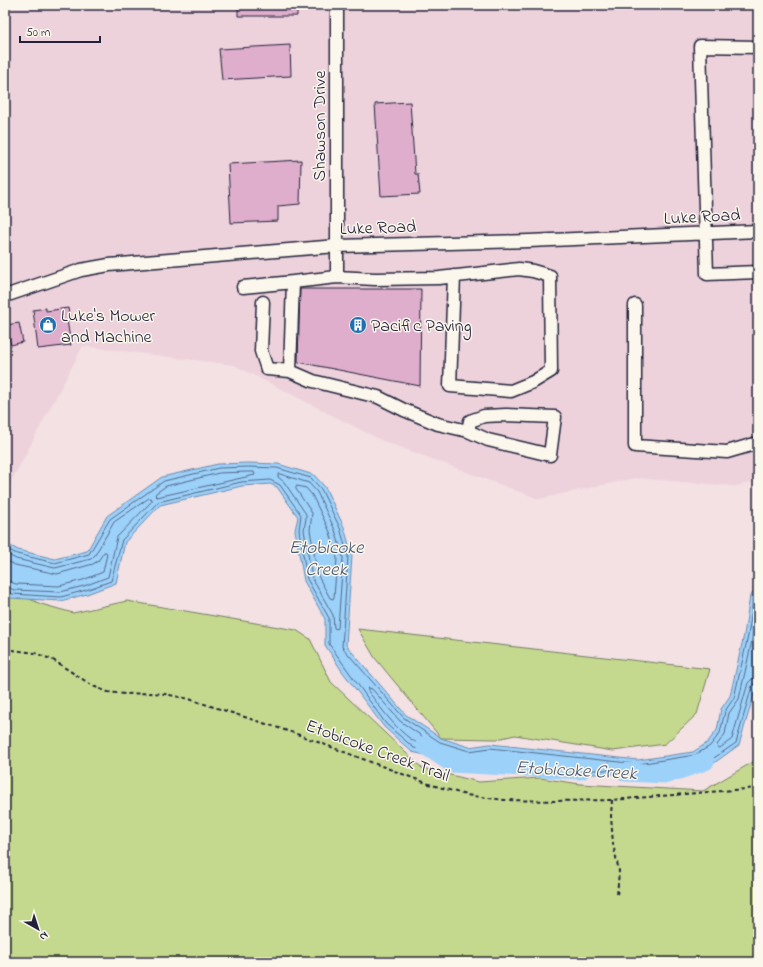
<svg xmlns="http://www.w3.org/2000/svg" width="763" height="967" viewBox="0 0 763 967" font-family="'Indie Flower',sans-serif">
<rect width="100%" height="100%" fill="#f3e1e3"/>
<filter id="ink" filterUnits="userSpaceOnUse"><feTurbulence type="fractalNoise" baseFrequency=".025" numOctaves="2"/><feDisplacementMap in="SourceGraphic" scale="8" xChannelSelector="R" yChannelSelector="G"/><feConvolveMatrix kernelMatrix="1 2 1 2 8 2 1 2 1" color-interpolation-filters="sRGB"/></filter>
<g filter="url(#ink)">
<path fill="#edd2dc" d="M 5,5 L 758,5 L 758,481 L 735,486 L 634,478 L 539,499 L 381,440 L 234,365 L 83,346 L 5,493 Z"/>
<path fill="#c5d98e" stroke="#747e64" d="M 5,588 L 41,604 L 73,613 L 127,601 L 296,630 L 310,639 L 331,682 L 422,768 L 479,782 L 540,778 L 580,784 L 703,791 L 758,759 L 758,962 L 5,962 Z
M 358,629 L 710,669 L 697,714 L 665,744 L 613,751 L 515,735 L 497,739 L 441,738 L 375,658 Z"/>
<path fill="#9cd1fa" stroke="#6b8bae" d="M 248,463 L 278,464 L 314,475 L 325,487 L 344,527 L 352,556 L 346,645 L 406,715 L 441,738 L 469,747 L 490,744 L 638,760 L 693,752 L 707,743 L 717,730 L 721,709 L 730,696 L 744,635 L 750,596 L 758,587 L 758,677 L 757,684 L 739,745 L 710,766 L 645,774 L 590,774 L 521,762 L 465,764 L 412,752 L 384,727 L 342,671 L 325,645 L 325,619 L 304,581 L 295,530 L 298,517 L 277,487 L 270,484 L 242,486 L 160,505 L 125,542 L 116,583 L 87,594 L 61,601 L 10,598 L 5,594 L 5,543 L 18,550 L 55,559 L 87,551 L 107,516 L 162,477 L 218,464 Z"/>
<g fill="none" stroke-linecap="round" stroke-linejoin="round">
<path stroke="#536887" stroke-width="1" d="M 248,472 L 254,472 L 255,475 L 157,497 L 155,495 L 156,493 L 166,486 L 219,473 Z
M 280,474 L 309,483 L 317,492 L 335,530 L 343,557 L 338,628 L 337,629 L 334,628 L 333,615 L 312,578 L 304,530 L 306,518 L 306,514 L 284,482 L 278,477 L 278,475 Z
M 297,486 L 306,488 L 312,495 L 330,532 L 337,558 L 334,597 L 333,599 L 330,598 L 318,576 L 310,530 L 312,513 L 296,489 Z
M 5,548 L 17,554 L 55,563 L 89,554 L 110,519 L 164,481 L 219,468 L 248,467 L 277,468 L 311,478 L 321,489 L 340,528 L 348,556 L 342,647 L 404,718 L 440,742 L 469,751 L 490,748 L 638,764 L 695,755 L 710,746 L 720,733 L 725,711 L 734,698 L 748,636 L 754,598 L 758,593
M 5,553 L 16,559 L 55,568 L 91,559 L 95,555 L 114,522 L 149,498 L 152,499 L 152,501 L 117,537 L 108,577 L 84,586 L 60,592 L 14,590 L 5,586
M 5,560 L 15,565 L 57,574 L 93,564 L 98,561 L 104,552 L 106,552 L 107,554 L 103,572 L 83,580 L 59,586 L 16,584 L 5,580
M 5,591 L 12,594 L 61,597 L 86,590 L 111,581 L 122,540 L 158,502 L 241,482 L 270,480 L 280,485 L 301,515 L 299,530 L 307,579 L 329,618 L 329,644 L 386,724 L 414,748 L 465,760 L 521,758 L 590,770 L 645,770 L 708,762 L 736,743 L 752,686 L 754,683 L 758,682
M 758,603 L 753,636 L 739,699 L 729,713 L 725,734 L 717,745 L 718,748 L 720,748 L 732,739 L 748,683 L 752,679 L 758,677
M 369,688 L 372,689 L 400,721 L 432,743 L 433,746 C 409,750 381,708 368,691 Z"/>
<path stroke="#9cd1fa" stroke-width="19" d="M 425,745 L 452,763 L 581,770
M 626,772 L 667,774 L 705,761"/>
</g>
<path fill="#dfaecd" stroke="#22223b" d="M 238,5 L 297,5 L 297,16 L 238,16 Z
M 290,45 L 291,76 L 222,80 L 219,49 Z
M 410,102 L 415,174 L 418,174 L 420,194 L 381,196 L 375,104 Z
M 301,160 L 300,204 L 278,206 L 278,221 L 231,223 L 228,164 Z
M 300,289 L 421,289 L 420,386 L 298,362 Z
M 46,308 L 46,311 L 68,308 L 70,320 L 67,320 L 71,345 L 38,349 L 33,310 Z
M 19,323 L 23,342 L 11,345 L 6,325 Z"/>
<g fill="none" stroke-linecap="round" stroke-linejoin="round">
<g stroke="#22223b" stroke-width="15">
<path id="minor" d="M 337,5 L 337,277 L 293,282 L 290,371 L 313,381 L 378,397 L 404,410 L 438,424 L 468,431 L 488,440 L 550,455 L 555,417 L 506,415 L 484,416 L 470,421 L 468,431
M 758,47 L 700,46 L 707,274 L 758,272
M 337,277 L 375,279 L 439,278 L 519,269 L 533,271 L 550,276 L 551,371 L 533,382 L 511,391 L 450,386 L 454,276
M 243,287 L 293,282
M 5,296 L 81,270 L 109,265 L 337,246 L 529,241 L 758,231
M 263,302 L 261,351 L 267,369 L 290,371
M 635,305 L 635,446 L 727,452 L 758,443"/>
</g>
<path stroke="#22223b" stroke-width="2" stroke-dasharray="4 3" stroke-linecap="butt" d="M 5,649 L 35,653 L 53,660 L 93,686 L 108,692 L 125,694 L 150,693 L 165,694 L 189,699 L 294,733 L 429,784 L 466,795 L 504,800 L 555,801 L 612,800 L 758,788
M 612,800 L 611,816 L 613,844 L 619,871 L 617,896"/>
<use href="#minor" stroke="#fbf7ec" stroke-width="12"/>
</g>
</g>
<defs>
<g id="shop-disc" transform="scale(0.9)"><circle r="9.5" fill="#1f6fb2" stroke="#fbf7ec"/><path d="M-5-2.5h2.3a2.7 3.5 0 0 1 5.4 0H5L5.5 6h-11ZM-1.5-2.5h3a1.5 2.3 0 0 0-3 0Z" fill="#fff"/></g>
<g id="building-disc" transform="scale(0.9)"><circle r="9.5" fill="#1f6fb2" stroke="#fbf7ec"/><path d="M-4-6H4V6H1V3H-1V6H-4ZM-2.5-4.3h1.7v1.8h-1.7ZM.8-4.3h1.7v1.8H.8ZM-2.5-1h1.7V.8h-1.7ZM.8-1h1.7V.8H.8Z" fill="#fff"/></g>
</defs>
<g fill-rule="evenodd">
<use href="#shop-disc" x="48" y="325"/>
<use href="#building-disc" x="358" y="325"/>
</g>
<g text-anchor="middle" stroke-width="3" stroke-linejoin="round" paint-order="stroke">
<g font-size="18" fill="#22223b" stroke="#fbf7ec">
<text transform="translate(319 126) rotate(-90)" y="6">Shawson Drive</text>
<text transform="translate(702 216) rotate(-3)" y="6">Luke Road</text>
<text transform="translate(378 227) rotate(-2)" y="6">Luke Road</text>
<text transform="translate(378 750) rotate(20)" y="6">Etobicoke Creek Trail</text>
</g>
<g font-size="18" fill="#22223b" stroke="#fbf7ec" text-anchor="start">
<text x="61" y="321">Luke's Mower<tspan x="61" dy="21">and Machine</tspan></text>
<text x="371" y="331">Pacific Paving</text>
</g>
<g font-size="19" font-style="italic" fill="#475774" stroke="#fbf7ec">
<text x="326" y="553">Etobicoke<tspan x="326" dy="22">Creek</tspan></text>
<text transform="translate(576 769) rotate(3)" y="7">Etobicoke Creek</text>
</g>
</g>
<rect width="763" height="967" fill="none" stroke="#fbf7ec" stroke-width="20"/>
<rect x="10" y="10" width="743" height="947" fill="none" stroke="#22223b" stroke-width="1.5" filter="url(#ink)"/>
<g transform="translate(38 929) rotate(141)" stroke="#fbf7ec" stroke-width="3" paint-order="stroke">
<path d="M0-3L7 15L0 10L-7 15Z" fill="#22223b"/>
<text y="-6" font-size="11" font-weight="bold" text-anchor="middle" fill="#22223b">N</text>
</g>
<path d="M20 36v6h80v-6" fill="none" stroke="#22223b" stroke-width="2"/>
<text x="26" y="36" font-size="12" fill="#22223b" stroke="#fbf7ec" stroke-width="3" paint-order="stroke">50 m</text>
</svg>
